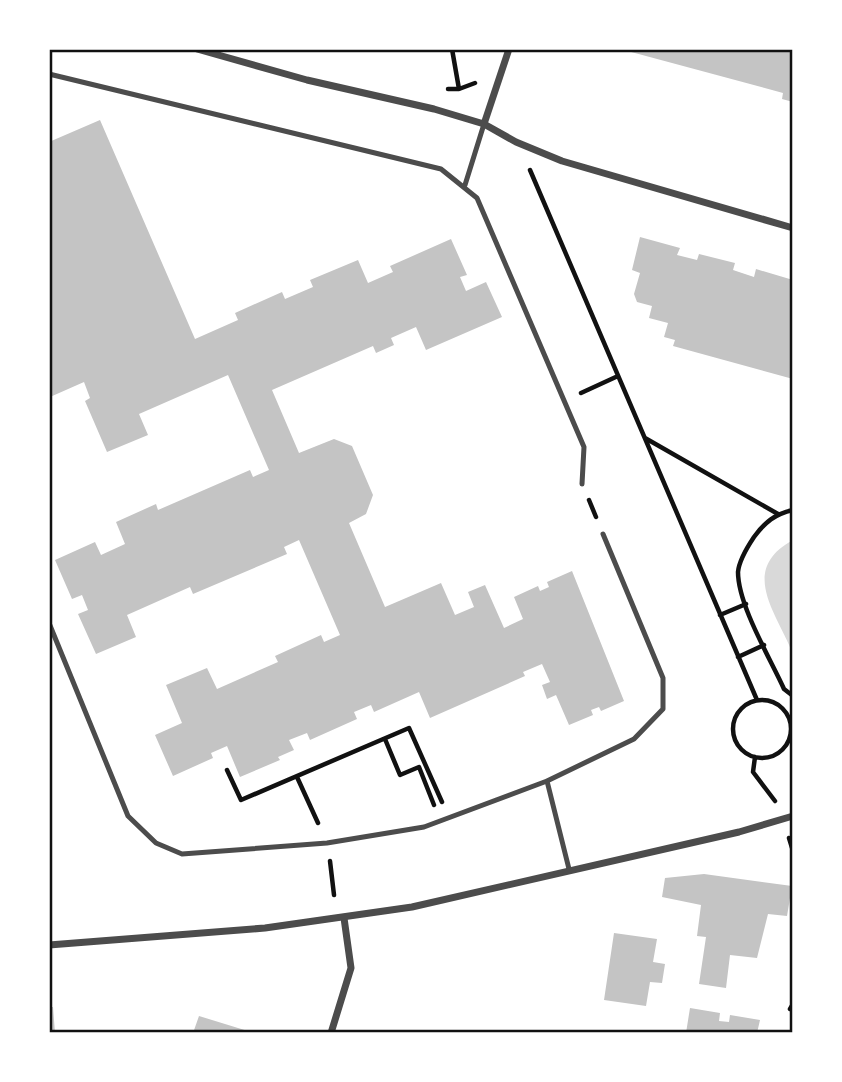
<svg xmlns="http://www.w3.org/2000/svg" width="842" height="1082" viewBox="0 0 842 1082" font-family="'Fira Sans',sans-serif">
<rect width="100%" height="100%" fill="#fff"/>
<path fill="#d9d9d9" d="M 793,540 L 793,654 C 777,613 738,570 793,540 Z"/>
<path fill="#c4c4c4" d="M 620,49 L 793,49 L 793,102 L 782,99 L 783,93 Z
M 100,120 L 195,339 L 238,320 L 235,313 L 282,292 L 285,299 L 313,287 L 310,280 L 358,260 L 368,283 L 393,272 L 390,266 L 451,239 L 467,275 L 460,277 L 466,291 L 486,282 L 502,317 L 426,350 L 416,327 L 391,338 L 394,345 L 376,353 L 373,346 L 272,390 L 299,453 L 334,439 L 352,446 L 373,495 L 366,514 L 349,523 L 385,607 L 441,583 L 455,615 L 474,607 L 468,592 L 485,585 L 504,628 L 523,619 L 514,597 L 538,586 L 540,591 L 549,587 L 547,582 L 572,571 L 624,701 L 601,711 L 599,707 L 591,710 L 593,715 L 569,725 L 556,695 L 547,699 L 542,685 L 550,682 L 542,664 L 523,672 L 525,676 L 430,718 L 419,692 L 374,712 L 371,705 L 354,712 L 357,719 L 310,740 L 307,733 L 289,740 L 294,750 L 278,757 L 280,760 L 240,777 L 227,746 L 211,753 L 213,758 L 173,776 L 155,735 L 182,723 L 166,685 L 207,668 L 217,689 L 278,662 L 275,656 L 321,635 L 324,642 L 340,635 L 299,540 L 284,547 L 287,554 L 193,594 L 190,587 L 127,615 L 136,637 L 96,654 L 78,614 L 88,610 L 82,595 L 72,599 L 55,560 L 95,542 L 101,555 L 125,544 L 116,522 L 156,504 L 158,510 L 250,470 L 253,477 L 269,470 L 228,375 L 139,414 L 148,435 L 107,452 L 85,401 L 90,398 L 84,382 L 50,397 L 49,142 Z
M 640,237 L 680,248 L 677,255 L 697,260 L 699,254 L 735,263 L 733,270 L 754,277 L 756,269 L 793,280 L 793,379 L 673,346 L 675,340 L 664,337 L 668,323 L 649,318 L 652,306 L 637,302 L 634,294 L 640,273 L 632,270 Z
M 704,874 L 792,886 L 787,916 L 768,914 L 757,958 L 730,955 L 726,988 L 699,984 L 706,937 L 697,936 L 701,905 L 662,897 L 665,878 Z
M 614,933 L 657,939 L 653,962 L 665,964 L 662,983 L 650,982 L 646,1006 L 604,1000 Z
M 49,1007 L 53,1007 L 55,1033 L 49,1033 Z
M 690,1008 L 720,1013 L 719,1021 L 729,1022 L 730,1015 L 760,1020 L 757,1033 L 686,1033 Z
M 199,1016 L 251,1032 L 251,1033 L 193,1033 Z"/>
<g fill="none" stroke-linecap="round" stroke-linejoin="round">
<path stroke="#111" stroke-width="4.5" d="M 448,89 L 459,89 L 452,49
M 459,89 L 475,83
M 530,170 L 757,700
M 581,393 L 618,376
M 645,438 L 778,514
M 589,500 L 596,517
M 793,510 C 775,514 765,522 754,537 C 748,546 739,561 738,572 C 738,605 770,658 784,689 L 793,696
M 720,615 L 746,604
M 738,657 L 764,645
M733 729a29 29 0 1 1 58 0a29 29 0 1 1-58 0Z
M 385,739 L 400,775 L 419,767 L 434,805
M 755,757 L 753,772 L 775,801
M 227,770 L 241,800 L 409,728 L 442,802
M 297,777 L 318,823
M 789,838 L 793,851
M 330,861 L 334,895
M 790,1009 L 793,1004"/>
<path stroke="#4c4c4c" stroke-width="5" d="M 49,74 L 441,169 L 477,198 L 584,447 L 582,484
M 465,185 L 484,124
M 49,623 L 128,816 L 156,843 L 182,854 L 327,843 L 424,827 L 547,781 L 634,739 L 663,709 L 663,678 L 603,534
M 547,781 L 569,869"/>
<path stroke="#4c4c4c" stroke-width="7" d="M 197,49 L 307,80 L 434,109 L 484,124 L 516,142 L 562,161 L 793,228
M 484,124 L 509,49
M 49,945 L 265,928 L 412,907 L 739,832 L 793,816
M 331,1033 L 351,968 L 344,918"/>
</g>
<rect width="842" height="1082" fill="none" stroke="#ffffff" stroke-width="102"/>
<rect x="51" y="51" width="740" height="980" fill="none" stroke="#111" stroke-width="2.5"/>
</svg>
